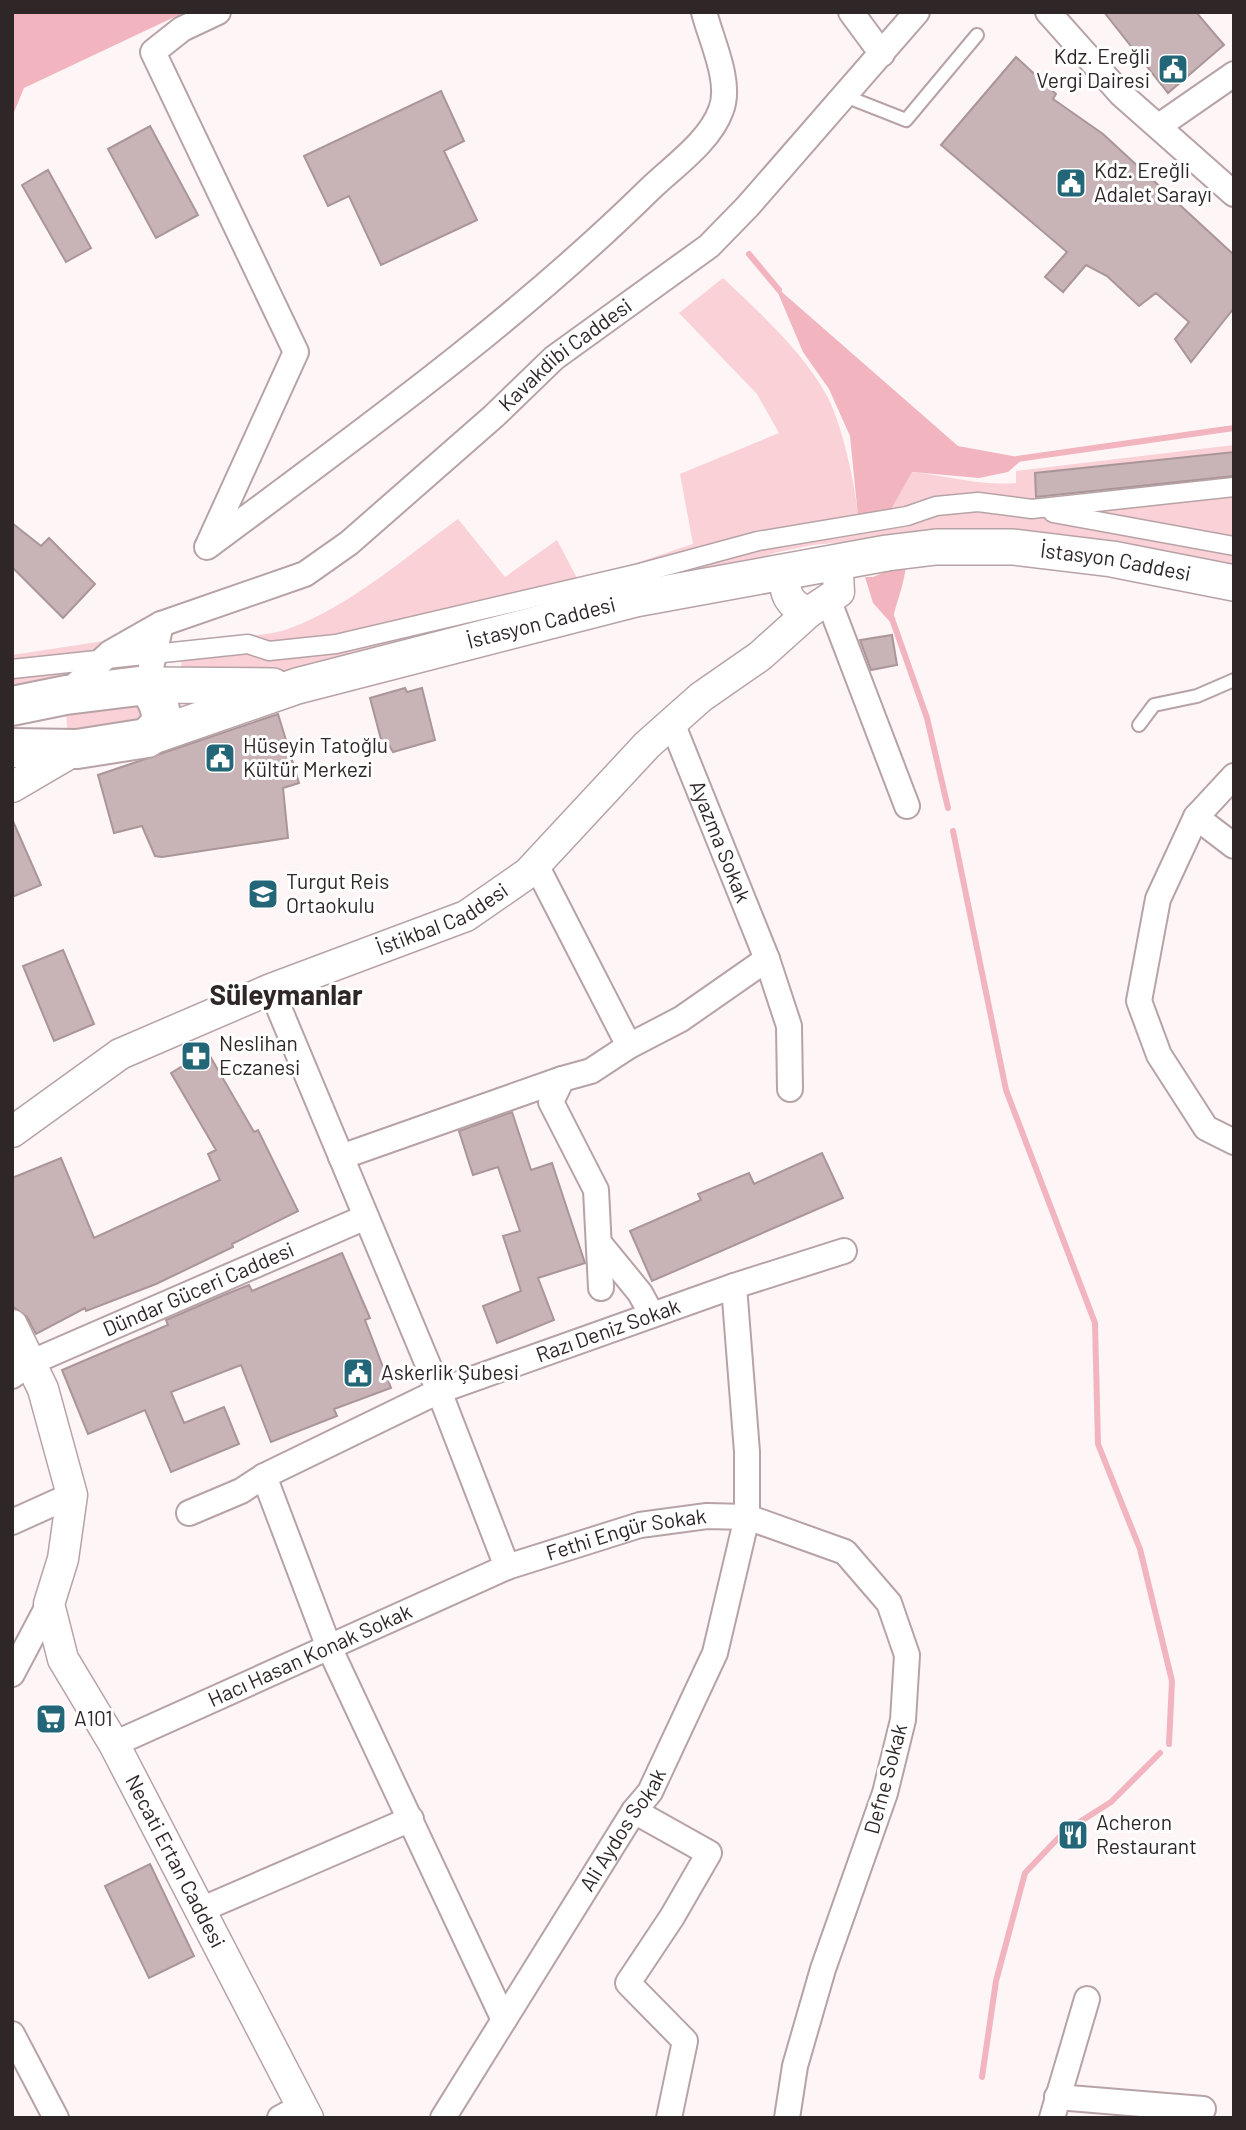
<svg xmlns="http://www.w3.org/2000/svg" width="1246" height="2130" viewBox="0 0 1246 2130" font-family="Barlow,sans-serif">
<rect width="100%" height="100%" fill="#fef5f6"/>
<path fill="#f9d1d7" d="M 723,278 C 759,312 803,352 827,396 C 842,424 855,483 858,516 L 912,472 C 950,476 978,486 1016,483 L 1016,471 L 1234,445 L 1234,570 L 1072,536 L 991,533 L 906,536 L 813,545 L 774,553 L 734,569 L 313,677 L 183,675 L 181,663 C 207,625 250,643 288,629 C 351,606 404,558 458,519 L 505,577 L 557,540 L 579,582 L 693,544 L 680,474 L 779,433 L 757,394 L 679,313 Z
M 137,636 L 12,710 L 12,655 Z
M 135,699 L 144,710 L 142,723 L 71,732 L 67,729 L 66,710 Z"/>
<path fill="#f2b5bf" d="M 12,12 L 185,12 L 24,88 L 12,117 Z
M 775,286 L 958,446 L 1024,458 L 1008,472 L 979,478 L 912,472 L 890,511 L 858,516 L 850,436 L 829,389 L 803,352 Z
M 906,563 C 905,585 895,603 892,624 L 873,603 L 865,577 L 873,577 Z"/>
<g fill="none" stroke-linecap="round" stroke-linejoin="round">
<path stroke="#f2b5bf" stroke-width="6" d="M 749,254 L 779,290
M 1017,459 L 1234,428
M 891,616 L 927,718 L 948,808
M 953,831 L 1006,1090 L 1095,1323 L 1098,1444 L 1140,1549 L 1172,1681 L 1169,1744
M 982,2077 L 996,1981 L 1025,1873 L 1064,1832 L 1111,1802 L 1160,1753"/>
</g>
<path fill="#c8b3b6" stroke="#aa9598" stroke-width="2" d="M 1104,12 L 1196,12 L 1224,45 L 1168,93 Z
M 1016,57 L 1056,94 L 1053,99 L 1103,134 L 1234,255 L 1234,308 L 1191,362 L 1175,339 L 1189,322 L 1156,293 L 1139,306 L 1107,276 L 1086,265 L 1063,292 L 1045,277 L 1067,252 L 941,145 Z
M 441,91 L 464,141 L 444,151 L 477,220 L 381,265 L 349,196 L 328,206 L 304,156 Z
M 150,126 L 198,215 L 156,238 L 108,149 Z
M 48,170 L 91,248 L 66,262 L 22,185 Z
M 1234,452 L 1234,476 L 1036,497 L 1035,473 Z
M 12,523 L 41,546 L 49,538 L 95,584 L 63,618 L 12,567 Z
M 892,635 L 897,665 L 871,670 L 860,640 Z
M 405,688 L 407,692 L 422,688 L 435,740 L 393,752 L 387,742 L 382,743 L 370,698 Z
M 278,714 L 299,783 L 283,788 L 288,838 L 162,857 L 155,856 L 142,826 L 114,833 L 98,775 Z
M 12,819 L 41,885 L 12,897 Z
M 63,950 L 94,1024 L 54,1041 L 23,966 Z
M 207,1051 L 254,1132 L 258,1130 L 298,1211 L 232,1244 L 233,1247 L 156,1284 L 86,1311 L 85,1308 L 36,1334 L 27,1317 L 12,1306 L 12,1178 L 61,1158 L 94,1238 L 220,1180 L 208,1154 L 216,1150 L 171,1073 Z
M 512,1112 L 531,1170 L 552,1163 L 585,1263 L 538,1278 L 554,1320 L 497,1343 L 483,1306 L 521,1291 L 503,1236 L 520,1231 L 498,1167 L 473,1175 L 459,1131 Z
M 822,1153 L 843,1198 L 652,1281 L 630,1231 L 701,1200 L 698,1194 L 749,1173 L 754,1184 Z
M 342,1253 L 370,1318 L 365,1320 L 391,1388 L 334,1409 L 337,1416 L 271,1442 L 241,1365 L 171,1392 L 184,1423 L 224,1407 L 239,1444 L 171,1472 L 145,1410 L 88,1434 L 62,1370 L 168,1325 L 166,1320 L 224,1295 L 249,1285 L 252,1291 Z
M 150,1864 L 194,1956 L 149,1978 L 105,1886 Z"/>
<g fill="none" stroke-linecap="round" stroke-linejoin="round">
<g stroke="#b7a3a6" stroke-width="16">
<path id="service" d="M 845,96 L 906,120 L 977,35
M 1139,725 L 1154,705 L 1197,696 L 1234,680"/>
</g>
<g stroke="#b7a3a6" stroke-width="21">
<path id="pedestrian" d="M 1053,513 L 1234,546
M 12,669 L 248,644 L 269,651 L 336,644 L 640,573 L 758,541 L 907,516 L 936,506 L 978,502 L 1032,509 L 1234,487"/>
</g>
<g stroke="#b7a3a6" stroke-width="28">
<g id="minor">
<path d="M 851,12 L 882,54"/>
<path d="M 1048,12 L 1121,94 L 1234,194"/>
<path d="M 1159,126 L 1234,74"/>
<path d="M 209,543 L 296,352 L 153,52 L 182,29 L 218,12"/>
<path d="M 207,547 C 360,433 515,322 651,188 C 674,166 710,141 721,110 C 732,82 711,40 704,12"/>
<path d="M 828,599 L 907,806"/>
<path d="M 147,685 L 161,624"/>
<path id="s1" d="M 66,694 L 110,653 L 161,624 L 305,574 L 349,543 L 494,416 L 554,358 L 709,246 L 748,206 L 917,12"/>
<path id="s2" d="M 672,723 L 767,959 L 789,1026 L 790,1089"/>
<path d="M 1234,776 L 1196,817 L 1158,899 L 1139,1001 L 1159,1055 L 1206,1128 L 1234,1142"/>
<path d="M 1196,817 L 1234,846"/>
<path d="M 536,865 L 629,1046 L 681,1019 L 767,959"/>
<path d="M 271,989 L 439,1391 L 507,1567"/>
<path d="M 341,1157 L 562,1079"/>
<path d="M 600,1244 L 640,1293 L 652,1315"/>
<path d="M 601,1288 L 596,1190 L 551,1102 L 562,1079 L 591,1071 L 629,1046"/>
<path id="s3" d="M 12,1376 L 32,1362 L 366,1217"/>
<path d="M 264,1476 L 328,1645 L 504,2020"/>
<path id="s4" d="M 189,1513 L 241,1491 L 264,1476 L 439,1391 L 734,1286 L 844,1251"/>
<path d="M 12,1522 L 72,1495"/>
<path d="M 12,1674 L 49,1604"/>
<path id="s5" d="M 114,1744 L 507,1567 L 640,1525 L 707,1516 L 747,1517 L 845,1552 L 889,1603 L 907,1655 L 903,1720 L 885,1793 L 823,1969 L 795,2066 L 787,2118"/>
<path d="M 634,1811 L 709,1853 L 672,1917 L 628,1983 L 685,2041 L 669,2118"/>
<path d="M 198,1911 L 411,1819"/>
<path d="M 12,2034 L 56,2118"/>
<path d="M 1057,2097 L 1203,2109"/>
<path d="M 280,2118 L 302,2106"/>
<path id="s6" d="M 443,2118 L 634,1811 L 650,1792 L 715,1653 L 747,1517 L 747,1452 L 734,1286"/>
<path d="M 1052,2118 L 1087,1999"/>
</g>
</g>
<g stroke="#b7a3a6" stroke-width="33">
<g id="tertiary">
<path d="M 788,571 C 781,591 789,606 809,612 L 839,592 L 838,575 L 828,562"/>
<path d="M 12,787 L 77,749"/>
<path id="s7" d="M 12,1132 L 120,1054 L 271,989 L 466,916 L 528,873 L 647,745 L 701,697 L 760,656 L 809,612"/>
<path id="s8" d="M 12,1325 L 43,1389 L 72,1495 L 63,1559 L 49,1604 L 63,1659 L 114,1744 L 308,2118"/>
</g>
</g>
<g stroke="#b7a3a6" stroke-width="38">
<g id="secondary">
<path d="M 147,685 L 273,686"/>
<path id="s9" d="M 147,738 L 297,686 L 635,599 L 887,553 L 936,547 L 1013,547 L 1112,559 L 1234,583"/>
</g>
</g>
<g stroke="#b7a3a6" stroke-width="42">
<path id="primary" d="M 12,706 L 66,695 L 147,685 C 157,699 162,707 161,724 L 147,738 L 77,749 L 12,748"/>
</g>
<use href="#service" stroke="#fff" stroke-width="12"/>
<use href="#pedestrian" stroke="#fff" stroke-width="18"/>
<use href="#minor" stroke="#fff" stroke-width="24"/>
<use href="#tertiary" stroke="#fff" stroke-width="30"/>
<use href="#secondary" stroke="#fff" stroke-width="35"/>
<use href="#primary" stroke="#fff" stroke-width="38"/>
</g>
<defs>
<g id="civic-square" transform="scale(1.575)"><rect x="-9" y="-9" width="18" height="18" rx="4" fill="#226678" stroke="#fff"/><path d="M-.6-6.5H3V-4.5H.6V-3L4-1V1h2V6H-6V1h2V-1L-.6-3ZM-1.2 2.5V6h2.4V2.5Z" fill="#fff"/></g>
<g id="school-square" transform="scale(1.575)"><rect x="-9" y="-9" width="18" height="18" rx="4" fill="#226678" stroke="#fff"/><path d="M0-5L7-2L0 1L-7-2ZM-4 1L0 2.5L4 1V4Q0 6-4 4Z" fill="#fff"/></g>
<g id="pharmacy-square" transform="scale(1.575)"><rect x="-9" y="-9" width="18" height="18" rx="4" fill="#226678" stroke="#fff"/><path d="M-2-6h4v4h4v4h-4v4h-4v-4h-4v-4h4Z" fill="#fff"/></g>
<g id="supermarket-square" transform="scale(1.575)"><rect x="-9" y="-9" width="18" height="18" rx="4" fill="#226678" stroke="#fff"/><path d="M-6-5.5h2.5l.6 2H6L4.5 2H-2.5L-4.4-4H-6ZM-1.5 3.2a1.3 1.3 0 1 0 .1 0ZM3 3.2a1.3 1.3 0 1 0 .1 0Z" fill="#fff"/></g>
<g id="restaurant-square" transform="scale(1.575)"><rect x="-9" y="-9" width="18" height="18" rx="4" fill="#226678" stroke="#fff"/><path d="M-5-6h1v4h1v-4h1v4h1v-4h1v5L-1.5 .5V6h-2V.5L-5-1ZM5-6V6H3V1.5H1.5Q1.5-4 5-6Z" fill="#fff"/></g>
</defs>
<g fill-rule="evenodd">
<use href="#civic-square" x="1173" y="69"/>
<use href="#civic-square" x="1071" y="183"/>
<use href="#civic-square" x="220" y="758"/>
<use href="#school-square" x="263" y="894"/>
<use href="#pharmacy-square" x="196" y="1056"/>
<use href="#civic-square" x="358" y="1373"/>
<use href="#supermarket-square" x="51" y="1719"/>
<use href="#restaurant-square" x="1073" y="1835"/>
</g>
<g text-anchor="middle" stroke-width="6" stroke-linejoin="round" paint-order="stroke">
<g font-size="21" fill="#2e2627" stroke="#fff" text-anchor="start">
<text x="1150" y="64" text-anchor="end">Kdz. Ereğli<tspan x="1150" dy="24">Vergi Dairesi</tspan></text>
<text x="1094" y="178">Kdz. Ereğli<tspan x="1094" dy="24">Adalet Sarayı</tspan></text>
<text x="243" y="753">Hüseyin Tatoğlu<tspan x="243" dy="24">Kültür Merkezi</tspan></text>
<text x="286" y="889">Turgut Reis<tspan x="286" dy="24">Ortaokulu</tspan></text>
<text x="219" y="1051">Neslihan<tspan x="219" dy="24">Eczanesi</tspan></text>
<text x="381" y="1380">Askerlik Şubesi</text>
<text x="74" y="1726">A101</text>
<text x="1096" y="1830">Acheron<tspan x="1096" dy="24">Restaurant</tspan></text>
</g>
<g font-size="21" fill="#2e2627" stroke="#fff">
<text dy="7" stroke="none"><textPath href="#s1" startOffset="612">Kavakdibi Caddesi</textPath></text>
<text dy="7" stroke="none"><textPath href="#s9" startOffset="994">İstasyon Caddesi</textPath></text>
<text dy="7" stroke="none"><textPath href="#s9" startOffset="411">İstasyon Caddesi</textPath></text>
<text dy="7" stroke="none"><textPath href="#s2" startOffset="128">Ayazma Sokak</textPath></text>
<text dy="7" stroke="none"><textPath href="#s7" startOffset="483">İstikbal Caddesi</textPath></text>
<text dy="7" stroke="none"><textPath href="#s3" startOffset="206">Dündar Güceri Caddesi</textPath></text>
<text dy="7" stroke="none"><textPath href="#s4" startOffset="458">Razı Deniz Sokak</textPath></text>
<text dy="7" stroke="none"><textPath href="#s5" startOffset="555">Fethi Engür Sokak</textPath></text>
<text dy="7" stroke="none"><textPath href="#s5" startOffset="215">Hacı Hasan Konak Sokak</textPath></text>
<text transform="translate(886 1779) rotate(-75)" y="7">Defne Sokak</text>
<text dy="7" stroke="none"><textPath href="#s6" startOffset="340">Ali Aydos Sokak</textPath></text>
<text dy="7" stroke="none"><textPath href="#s8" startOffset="581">Necati Ertan Caddesi</textPath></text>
</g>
<g font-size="28" font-weight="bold" fill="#2e2627" stroke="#fff">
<text x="286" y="1005">Süleymanlar</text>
</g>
</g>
<rect width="1246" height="2130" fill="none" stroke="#2e2627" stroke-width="28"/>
</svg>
